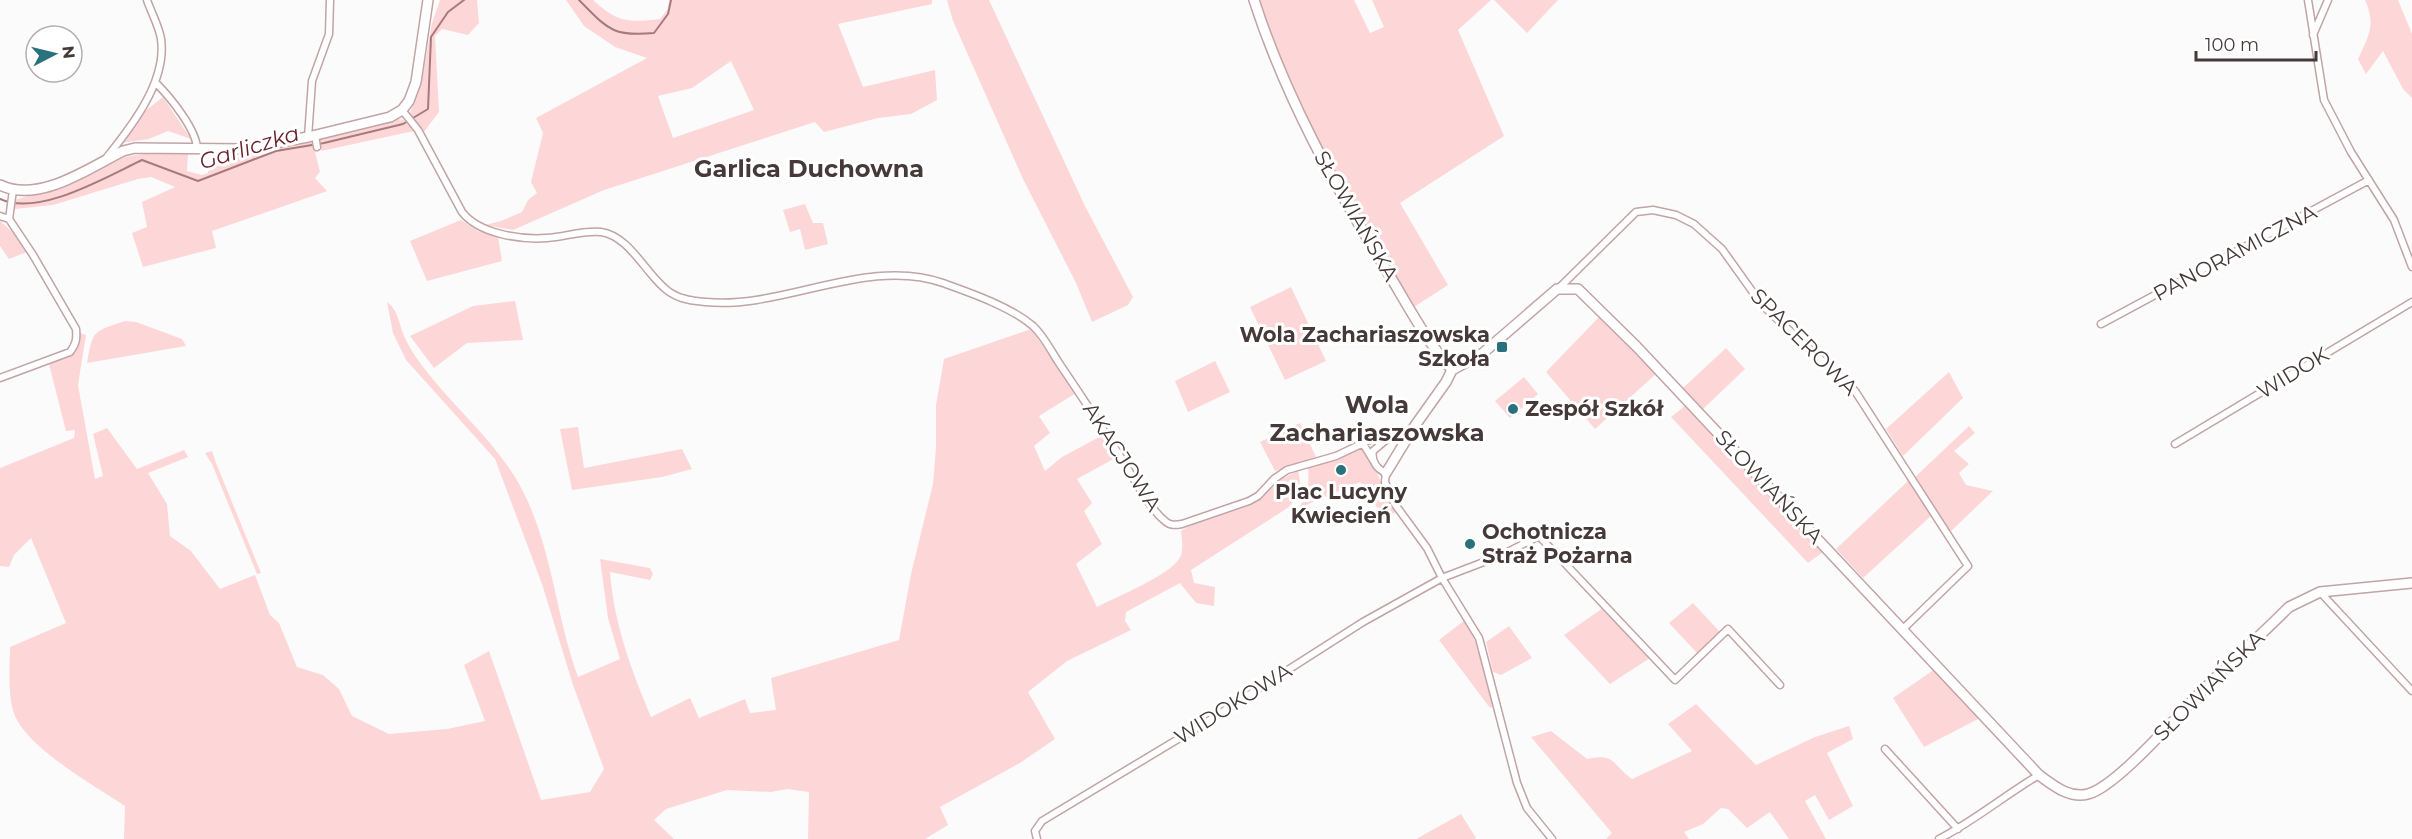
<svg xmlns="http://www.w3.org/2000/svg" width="2412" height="839" viewBox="0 0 2412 839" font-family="Montserrat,sans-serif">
<rect width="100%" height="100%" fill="#fbfbfb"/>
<path fill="#fdd7d8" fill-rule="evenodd" d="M 440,0 L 477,0 L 479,23 L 468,35 L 442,29 L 435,36 L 439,112 L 423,133 L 410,113 L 421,85 L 432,23 Z
M 566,0 L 593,0 C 617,22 628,23 660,19 L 668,9 L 669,0 L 932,0 L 932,4 L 838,24 L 863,87 L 935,70 L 937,100 L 911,114 L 878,118 L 824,132 L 815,122 L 604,190 L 513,230 L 485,225 L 501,221 L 522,212 L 528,200 L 537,193 L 531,182 L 543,133 L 536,118 L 647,58 L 615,47 L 584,26 ZM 731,61 L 754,110 L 673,138 L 658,96 L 692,88 Z
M 947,0 L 989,0 L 1085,206 L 1133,297 L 1128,305 L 1092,322 L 1076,283 L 1023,179 L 953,21 Z
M 1258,0 L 1354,0 L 1370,33 L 1384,27 L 1372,0 L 1491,0 L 1458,30 L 1504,136 L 1400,203 L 1448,285 L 1414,307 C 1356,208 1295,110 1258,0 Z
M 1494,0 L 1558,0 L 1527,33 Z
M 2365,0 L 2398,0 L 2412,34 L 2412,98 L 2403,89 L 2383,51 L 2366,74 L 2358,59 C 2369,35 2376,25 2365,0 Z
M 163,97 L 191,139 L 168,131 L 149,139 L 121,143 L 140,115 Z
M 398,119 L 404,120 L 414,131 L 321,151 L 320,139 Z
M 312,140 L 320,172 L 315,178 L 327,191 L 212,231 L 216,248 L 143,267 L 132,233 L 147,227 L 142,202 L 175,187 L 151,177 L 138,179 L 53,205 L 15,209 L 15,200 L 78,180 L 124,157 L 157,152 L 188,153 L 187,171 L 202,175 L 208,173 L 208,168 L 247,154 Z
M 805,204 L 813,223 L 823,223 L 828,244 L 805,250 L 800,229 L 790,232 L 783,210 Z
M 461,220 L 478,231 L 498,236 L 502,261 L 427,281 L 410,241 Z
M 0,221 L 15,234 L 27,252 L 9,259 L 0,246 Z
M 1291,287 L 1326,361 L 1285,380 L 1250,307 Z
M 515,301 L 523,340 L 467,343 L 434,368 L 410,336 L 473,306 Z
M 387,302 C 398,309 399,325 405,338 C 410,349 419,362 427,372 C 455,408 490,437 515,477 C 552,538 554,611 578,677 L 620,659 L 608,618 L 600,559 L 650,568 L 653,574 L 650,580 L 610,572 C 614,624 631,669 651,717 L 690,698 L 699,718 L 745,699 L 750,713 L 776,710 L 771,678 L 899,640 L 911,574 L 933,484 L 936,447 L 936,405 L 944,359 L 1031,329 L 1076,393 L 1039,416 L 1050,433 L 1034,446 L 1045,471 L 1062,457 L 1103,435 L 1117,457 L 1077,479 L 1092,503 L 1084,511 L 1102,544 L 1076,564 L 1097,607 C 1116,597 1168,576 1179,559 C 1184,552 1182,540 1181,531 L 1189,526 L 1248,506 L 1263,497 L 1279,480 L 1298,471 C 1302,485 1300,495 1289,507 L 1191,570 L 1194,583 L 1215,587 L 1214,606 L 1196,603 L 1180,583 L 1126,612 L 1125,621 L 1131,630 L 1067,661 L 1028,692 L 1055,739 L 1020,763 L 940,807 L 948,825 L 925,839 L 808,839 L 809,792 L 787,789 L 771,792 L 727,790 L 666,809 L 654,820 L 674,839 L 124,839 L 125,806 C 95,786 29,749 15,716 C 7,698 10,666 10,647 L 66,623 L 31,538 L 14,555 L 9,567 L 0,566 L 0,468 L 74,438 L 75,430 L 66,431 L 49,364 L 67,357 L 77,349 L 79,333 L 86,335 L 78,385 L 95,479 L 103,476 L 93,434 L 107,428 L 137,469 L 184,450 L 188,457 L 148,473 L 167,504 L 170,536 L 191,551 L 220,589 L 255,575 L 270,615 L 279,623 L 297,667 L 323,675 L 339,689 L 352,716 L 389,734 L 447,729 L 485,721 L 464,665 L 489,651 L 541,800 L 590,792 L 604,769 L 573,685 L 542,584 L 495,459 L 406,360 L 393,333 Z
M 1600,316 L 1656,374 L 1595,429 L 1546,372 Z
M 125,321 L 136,322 L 182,339 L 186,346 L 87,363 C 93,329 93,332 125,321 Z
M 1726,348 L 1745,369 L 1703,409 L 1683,388 Z
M 1215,361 L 1230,392 L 1188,412 L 1175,381 Z
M 1949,372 L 1963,398 L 1903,456 L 1886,429 Z
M 1524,377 L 1538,394 L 1510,418 L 1495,401 Z
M 1685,406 L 1823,552 L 1808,563 L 1671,417 Z
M 1300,423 L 1316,457 L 1275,471 L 1260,442 Z
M 1969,426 L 1975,433 L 1954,451 L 1969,464 L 1959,473 L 1966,485 L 1993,491 L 1949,533 L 1914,478 Z
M 578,427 L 584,468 L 682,449 L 692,469 L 662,477 L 572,490 L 560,429 Z
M 1361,447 L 1371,461 L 1396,512 L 1385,519 L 1360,482 L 1299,508 C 1309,493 1309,483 1308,466 Z
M 212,451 L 216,463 L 261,573 L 257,574 L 212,464 L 205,453 Z
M 1909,480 L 1931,516 L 1863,578 L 1836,549 Z
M 1693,603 L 1720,632 L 1698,654 L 1669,623 Z
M 1603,608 L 1650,658 L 1610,684 L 1564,635 Z
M 1465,620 L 1475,641 L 1494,706 L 1490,708 L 1439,640 Z
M 1509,626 L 1532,658 L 1501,675 L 1493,672 L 1486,642 Z
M 1935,669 L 1980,718 L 1924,747 L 1893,698 Z
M 1696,704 L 1756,765 L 1815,737 L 1849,726 L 1853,739 L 1827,753 L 1853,806 L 1829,820 L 1815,795 L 1805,801 L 1826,839 L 1789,839 L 1770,812 L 1747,828 L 1728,809 L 1721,808 L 1703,824 L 1684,832 L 1689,839 L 1606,839 L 1612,833 L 1531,737 L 1551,731 L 1587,759 C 1616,753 1611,764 1632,779 L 1692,751 L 1668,724 Z
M 1461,814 L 1476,838 L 1474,839 L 1416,839 Z"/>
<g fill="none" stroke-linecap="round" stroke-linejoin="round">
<path stroke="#a77a7c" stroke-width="2" d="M 579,0 C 608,29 612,37 654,33 L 668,14 L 671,0
M 0,199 C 39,217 106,177 142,160 L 198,181 L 276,151 L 324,143 L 403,124 L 428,109 L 431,37 L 448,12 L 464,0"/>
<g stroke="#c1a4a5" stroke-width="9">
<path id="street" d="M 2308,0 L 2324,100 L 2351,152 L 2394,220 L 2412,267
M 2313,35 L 2328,0
M 156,83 C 170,97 197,130 197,149
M 402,110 L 418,130 L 462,212 C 479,234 521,240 547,238 C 565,237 583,230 601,232 C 631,236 648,279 671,293 C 682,300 695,301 706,302 C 782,310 868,256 943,283 C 971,293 1011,307 1033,326 C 1044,336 1051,351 1059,363 C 1082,397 1105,431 1126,466 C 1136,482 1150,509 1165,521 C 1170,526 1176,525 1182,524 L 1249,501 L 1258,496 L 1274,479 L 1287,470 L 1336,456 L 1374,438 L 1406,438
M 315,135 L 317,147
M 308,137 L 312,81 L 329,34 L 330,0
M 107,157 C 132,126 167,81 161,39 C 159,26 151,12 147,0
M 0,216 L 9,219
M 1558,289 L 1636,212 L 1653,210 L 1676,215 L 1694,224 L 1722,249 L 1762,305 L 1855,391 L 1968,566 L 1903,629
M 2101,324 L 2369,180
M 0,378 L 70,352 C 76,344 77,339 76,329 L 33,255 L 9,219 L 13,190
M 1387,439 L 1373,451 C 1371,461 1377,469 1386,473 L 1385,482 L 1394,503 L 1427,548 L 1442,578 L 1479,638 L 1517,783 L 1527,808 L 1552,839
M 1362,442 L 1373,460
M 2175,444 L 2412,302
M 2320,592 L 2412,691
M 1885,749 L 1958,829
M 1037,839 L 1035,831 L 1042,821 L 1208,721 L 1363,622 L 1442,578 L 1502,555 L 1539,536 L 1675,680 L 1728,629 L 1780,685
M 1939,839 C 1974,821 2005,795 2039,775"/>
</g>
<g stroke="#c1a4a5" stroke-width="12">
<path id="secondary" d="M 1254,0 C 1285,96 1334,185 1387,271 C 1407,304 1426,341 1452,370
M 0,185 C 39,204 89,168 123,151 L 135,148 L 243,149 L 308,137 L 390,117 L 402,110 L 409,101 L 416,82 L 428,0
M 1452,370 L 1483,353 L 1557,289 L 1578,289 L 1637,347 L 2039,775 C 2053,785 2069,799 2088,794 C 2116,787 2177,716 2200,693 C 2229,664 2260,636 2289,607 L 2320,592 L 2412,583
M 1386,473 L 1414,427 L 1446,382 L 1452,370"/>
</g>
<use href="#street" stroke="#fff" stroke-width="6"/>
<use href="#secondary" stroke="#fff" stroke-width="9"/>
</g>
<g fill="#29717c" stroke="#fff" stroke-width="2">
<rect x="1496" y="341" width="12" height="12" rx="3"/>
<circle cx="1513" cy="409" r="6"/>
<circle cx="1341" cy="470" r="6"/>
<circle cx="1470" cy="544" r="6"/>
</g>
<g text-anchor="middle" stroke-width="6" stroke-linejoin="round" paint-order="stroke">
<g font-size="21" fill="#453939" stroke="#fff">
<text transform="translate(1356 216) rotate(60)" y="7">SŁOWIAŃSKA</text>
<text transform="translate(2235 253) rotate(-28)" y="7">PANORAMICZNA</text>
<text transform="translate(1804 342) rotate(45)" y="7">SPACEROWA</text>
<text transform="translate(2293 373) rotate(-31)" y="7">WIDOK</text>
<text transform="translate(1122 457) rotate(57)" y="7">AKACJOWA</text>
<text transform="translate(1769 487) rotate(47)" y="7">SŁOWIAŃSKA</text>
<text transform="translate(2209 686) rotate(-45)" y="7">SŁOWIAŃSKA</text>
<text transform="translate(1233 704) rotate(-32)" y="7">WIDOKOWA</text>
</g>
<g font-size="21" font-weight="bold" fill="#453939" stroke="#fff" text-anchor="start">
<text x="1490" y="342" text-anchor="end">Wola Zachariaszowska<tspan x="1490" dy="24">Szkoła</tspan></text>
<text x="1525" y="416">Zespół Szkół</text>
<text x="1341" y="499" text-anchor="middle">Plac Lucyny<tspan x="1341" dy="24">Kwiecień</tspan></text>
<text x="1482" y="539">Ochotnicza<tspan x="1482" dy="24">Straż Pożarna</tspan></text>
</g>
<g font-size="22" font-style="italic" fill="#67212a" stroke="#fff">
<text transform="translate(249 147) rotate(-17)" y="8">Garliczka</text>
</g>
<g font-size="24" font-weight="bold" fill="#453939" stroke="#fff">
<text x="809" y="177">Garlica Duchowna</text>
<text x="1377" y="413">Wola<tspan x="1377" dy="28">Zachariaszowska</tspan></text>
</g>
</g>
<g transform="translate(54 54) rotate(83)"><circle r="28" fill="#ffffff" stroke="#b5b0b0" stroke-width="1.5"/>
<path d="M0-4.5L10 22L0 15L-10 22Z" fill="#29717c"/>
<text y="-9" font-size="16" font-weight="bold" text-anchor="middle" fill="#453939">N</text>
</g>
<path d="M2196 51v9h120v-9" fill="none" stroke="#453939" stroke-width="3"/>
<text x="2205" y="51" font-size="18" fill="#453939" stroke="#ffffff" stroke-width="4.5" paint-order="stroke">100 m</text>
</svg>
